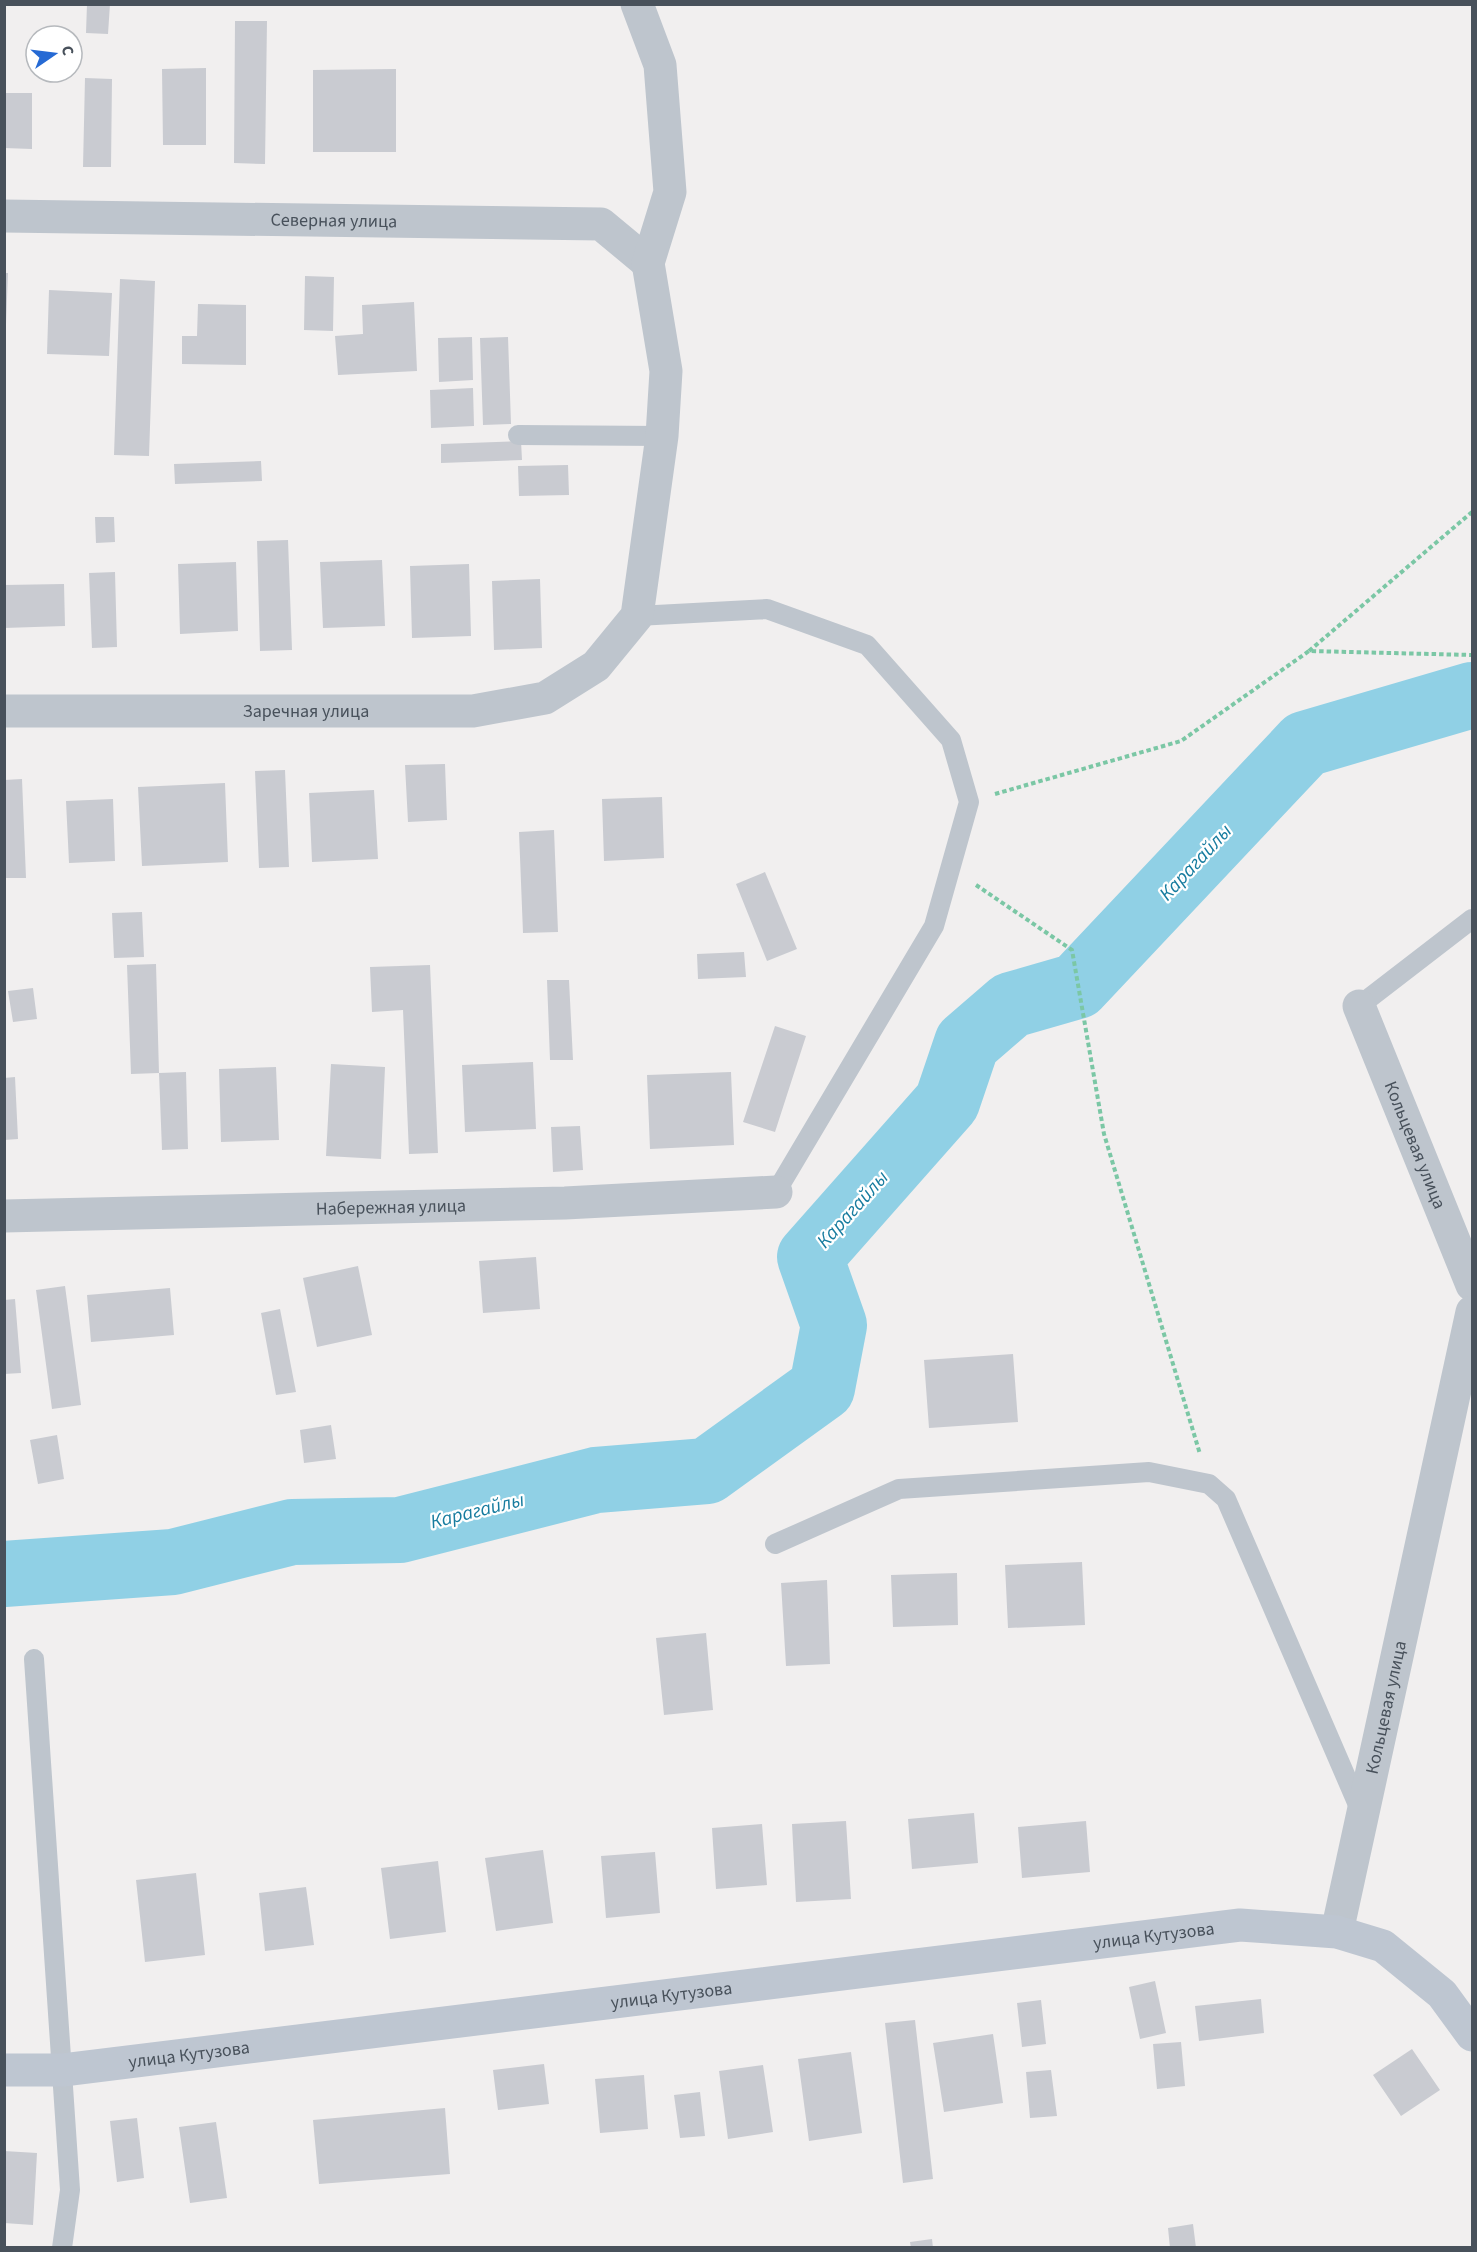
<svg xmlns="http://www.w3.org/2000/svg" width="1477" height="2252" viewBox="0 0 1477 2252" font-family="'Source Sans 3',sans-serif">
<rect width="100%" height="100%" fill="#f1efef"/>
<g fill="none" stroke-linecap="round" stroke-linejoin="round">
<path stroke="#90d0e5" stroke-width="66" d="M 4,1574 L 173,1562 L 292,1532 L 400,1530 L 596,1480 L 707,1471 L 822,1388 L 834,1325 L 810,1257 L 947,1102 L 967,1043 L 1011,1005 L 1077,986 L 1305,744 L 1472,695"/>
</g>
<path fill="#c9cbd1" d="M 87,4 L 110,4 L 108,34 L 86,33 Z
M 235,21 L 267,21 L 265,164 L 234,163 Z
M 206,68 L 206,145 L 163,145 L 162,69 Z
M 396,69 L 396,152 L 313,152 L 313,70 Z
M 85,78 L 112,79 L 111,167 L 83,167 Z
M 4,93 L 32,93 L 32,149 L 4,148 Z
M 4,273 L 8,273 L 6,324 L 4,324 Z
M 305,276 L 334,277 L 333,331 L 304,330 Z
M 120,279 L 155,281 L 149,456 L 114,455 Z
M 49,290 L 112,293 L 109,356 L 47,354 Z
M 414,302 L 417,371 L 338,375 L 335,336 L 363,334 L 362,305 Z
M 198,304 L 246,305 L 246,365 L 182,364 L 182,336 L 197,336 Z
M 472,337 L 473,380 L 439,382 L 438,338 Z
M 508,337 L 511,424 L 483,425 L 480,338 Z
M 473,388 L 474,426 L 431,428 L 430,390 Z
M 521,441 L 522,460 L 441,463 L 441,444 Z
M 261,461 L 262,481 L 175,484 L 174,464 Z
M 568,465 L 569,495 L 519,496 L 518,466 Z
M 95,517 L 114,517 L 115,542 L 96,543 Z
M 288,540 L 292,650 L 260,651 L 257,541 Z
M 382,560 L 385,626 L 323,628 L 320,562 Z
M 236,562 L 238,631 L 180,634 L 178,564 Z
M 469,564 L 471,636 L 412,638 L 410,566 Z
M 115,572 L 117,647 L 92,648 L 89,573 Z
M 540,579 L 542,648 L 494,650 L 492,581 Z
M 64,584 L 65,626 L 4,628 L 4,585 Z
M 445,764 L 447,820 L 408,822 L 405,765 Z
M 285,770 L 289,867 L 259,868 L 255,771 Z
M 22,779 L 26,878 L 4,878 L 4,780 Z
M 225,783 L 228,862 L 142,866 L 138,787 Z
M 374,790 L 378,859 L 312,862 L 309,793 Z
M 662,797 L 664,858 L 604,861 L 602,799 Z
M 113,799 L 115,861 L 69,863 L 66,801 Z
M 554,830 L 558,932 L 523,933 L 519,832 Z
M 765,872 L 797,949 L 767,961 L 736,884 Z
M 142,912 L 144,957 L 114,958 L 112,913 Z
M 744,952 L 746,977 L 698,979 L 697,954 Z
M 156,964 L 159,1073 L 131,1074 L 127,965 Z
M 430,965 L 438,1153 L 409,1154 L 403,1010 L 372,1012 L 370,967 Z
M 547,980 L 569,980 L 573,1060 L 550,1060 Z
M 33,988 L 37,1019 L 13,1022 L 8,991 Z
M 775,1026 L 806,1036 L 775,1132 L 743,1122 Z
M 533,1062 L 536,1129 L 465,1132 L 462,1065 Z
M 331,1064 L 385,1067 L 381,1159 L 326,1156 Z
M 276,1067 L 279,1140 L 221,1142 L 219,1069 Z
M 186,1072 L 188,1149 L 162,1150 L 159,1073 Z
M 731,1072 L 734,1145 L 650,1149 L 647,1075 Z
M 15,1077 L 18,1139 L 4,1140 L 4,1078 Z
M 580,1126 L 583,1170 L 553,1172 L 551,1127 Z
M 536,1257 L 540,1309 L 483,1313 L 479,1261 Z
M 358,1266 L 372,1335 L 317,1347 L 303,1278 Z
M 65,1286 L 81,1405 L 52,1409 L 36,1290 Z
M 170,1288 L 174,1335 L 91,1342 L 87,1295 Z
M 15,1299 L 21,1373 L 4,1374 L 4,1300 Z
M 280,1309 L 296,1392 L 276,1395 L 261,1313 Z
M 1013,1354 L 1018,1422 L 929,1428 L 924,1360 Z
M 331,1425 L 336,1459 L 304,1463 L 300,1430 Z
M 57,1435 L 64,1479 L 38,1484 L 30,1440 Z
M 1082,1562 L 1085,1625 L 1008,1628 L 1005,1565 Z
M 957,1573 L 958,1625 L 893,1627 L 891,1575 Z
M 827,1580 L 830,1664 L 786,1666 L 781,1583 Z
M 706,1633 L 713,1710 L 664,1715 L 656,1638 Z
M 974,1813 L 978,1863 L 912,1869 L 908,1819 Z
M 846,1821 L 851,1899 L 796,1902 L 792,1824 Z
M 1086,1821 L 1090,1872 L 1022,1878 L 1018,1827 Z
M 762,1824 L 767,1885 L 716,1889 L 712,1828 Z
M 543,1850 L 553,1923 L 496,1931 L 485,1858 Z
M 655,1852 L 660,1913 L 606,1918 L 601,1856 Z
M 438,1861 L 446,1932 L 390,1939 L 381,1868 Z
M 196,1873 L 205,1955 L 145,1962 L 136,1880 Z
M 306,1887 L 314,1945 L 265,1951 L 259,1893 Z
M 1155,1981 L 1166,2033 L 1140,2039 L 1129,1987 Z
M 1261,1999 L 1264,2033 L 1199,2041 L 1195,2006 Z
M 1041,2000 L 1046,2044 L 1022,2047 L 1017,2003 Z
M 915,2020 L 933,2179 L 903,2183 L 885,2023 Z
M 993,2034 L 1003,2103 L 944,2112 L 933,2043 Z
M 1181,2042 L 1185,2086 L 1157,2089 L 1153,2044 Z
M 1412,2049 L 1440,2090 L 1401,2116 L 1373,2075 Z
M 851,2052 L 862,2133 L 809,2141 L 798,2059 Z
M 544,2064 L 549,2104 L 498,2110 L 493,2070 Z
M 763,2065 L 773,2132 L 728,2139 L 719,2071 Z
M 1051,2070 L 1057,2116 L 1030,2118 L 1026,2072 Z
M 644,2075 L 648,2129 L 600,2133 L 595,2079 Z
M 700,2092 L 705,2136 L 680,2138 L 674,2095 Z
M 445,2108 L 450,2174 L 319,2184 L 313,2120 Z
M 137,2118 L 144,2178 L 117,2182 L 110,2121 Z
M 216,2122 L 227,2198 L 190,2203 L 179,2127 Z
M 4,2151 L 37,2153 L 33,2225 L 4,2223 Z
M 1193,2224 L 1196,2248 L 1170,2248 L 1168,2228 Z
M 932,2239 L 933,2248 L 911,2248 L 910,2242 Z"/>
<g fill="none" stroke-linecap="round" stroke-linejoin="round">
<path stroke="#7bc7a5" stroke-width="4" stroke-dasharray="4.5 3" stroke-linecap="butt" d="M 1309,651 L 1472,512
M 995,794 L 1181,741 L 1309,651 L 1472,655
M 976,885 L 1072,950 L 1104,1134 L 1200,1454"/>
<path stroke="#bec5cd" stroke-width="20" d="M 518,435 L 662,436
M 637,616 L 767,609 L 867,645 L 951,740 L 969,802 L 934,926 L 776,1192
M 1359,1006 L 1472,919
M 775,1544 L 899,1489 L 1149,1472 L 1209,1484 L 1226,1499 L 1362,1814
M 34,1659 L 70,2190 L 62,2248"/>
<g stroke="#bec5cd" stroke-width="33">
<path id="s1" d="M 4,216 L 601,224 L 648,263"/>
<path id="s2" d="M 4,711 L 473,711 L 545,698 L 596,666 L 637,616 L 662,436 L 666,371 L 648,263 L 670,192 L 660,65 L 637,4"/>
<path id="s3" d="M 1359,1006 L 1472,1285"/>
<path id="s4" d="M 4,1216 L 565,1203 L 776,1192"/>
<path id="s5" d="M 1337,1932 L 1472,1312"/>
</g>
<path stroke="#bec6d1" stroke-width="33" id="s6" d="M 4,2070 L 63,2070 L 1240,1925 L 1337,1932 L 1383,1946 L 1442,1994 L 1472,2035"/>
</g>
<g text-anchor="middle" stroke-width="4.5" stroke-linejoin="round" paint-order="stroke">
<g font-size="18" fill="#48515b" stroke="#fff">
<text dy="6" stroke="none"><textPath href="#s1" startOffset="330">Северная улица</textPath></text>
<text dy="6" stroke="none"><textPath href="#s2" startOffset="302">Заречная улица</textPath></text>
<text dy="6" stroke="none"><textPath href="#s3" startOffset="150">Кольцевая улица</textPath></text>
<text dy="6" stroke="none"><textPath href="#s4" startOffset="387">Набережная улица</textPath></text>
<text dy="6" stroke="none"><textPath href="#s5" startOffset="230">Кольцевая улица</textPath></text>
<text dy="6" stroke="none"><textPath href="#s6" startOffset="1158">улица Кутузова</textPath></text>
<text dy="6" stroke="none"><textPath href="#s6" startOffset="672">улица Кутузова</textPath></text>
<text dy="6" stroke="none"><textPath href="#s6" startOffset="186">улица Кутузова</textPath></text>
</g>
<g font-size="20" font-style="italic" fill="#177c9f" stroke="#fff">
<text transform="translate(1195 862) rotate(-47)" y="7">Карагайлы</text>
<text transform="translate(852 1209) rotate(-48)" y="7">Карагайлы</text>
<text transform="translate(477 1510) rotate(-14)" y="7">Карагайлы</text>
</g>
</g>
<rect width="1477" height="2252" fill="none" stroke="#48515b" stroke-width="12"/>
<g transform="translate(54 54) rotate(76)"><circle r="28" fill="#ffffff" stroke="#b6b9bd" stroke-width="1.5"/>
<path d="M0-4.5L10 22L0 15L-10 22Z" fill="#266ad4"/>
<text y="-9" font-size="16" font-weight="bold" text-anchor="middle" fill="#48515b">С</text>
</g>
</svg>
